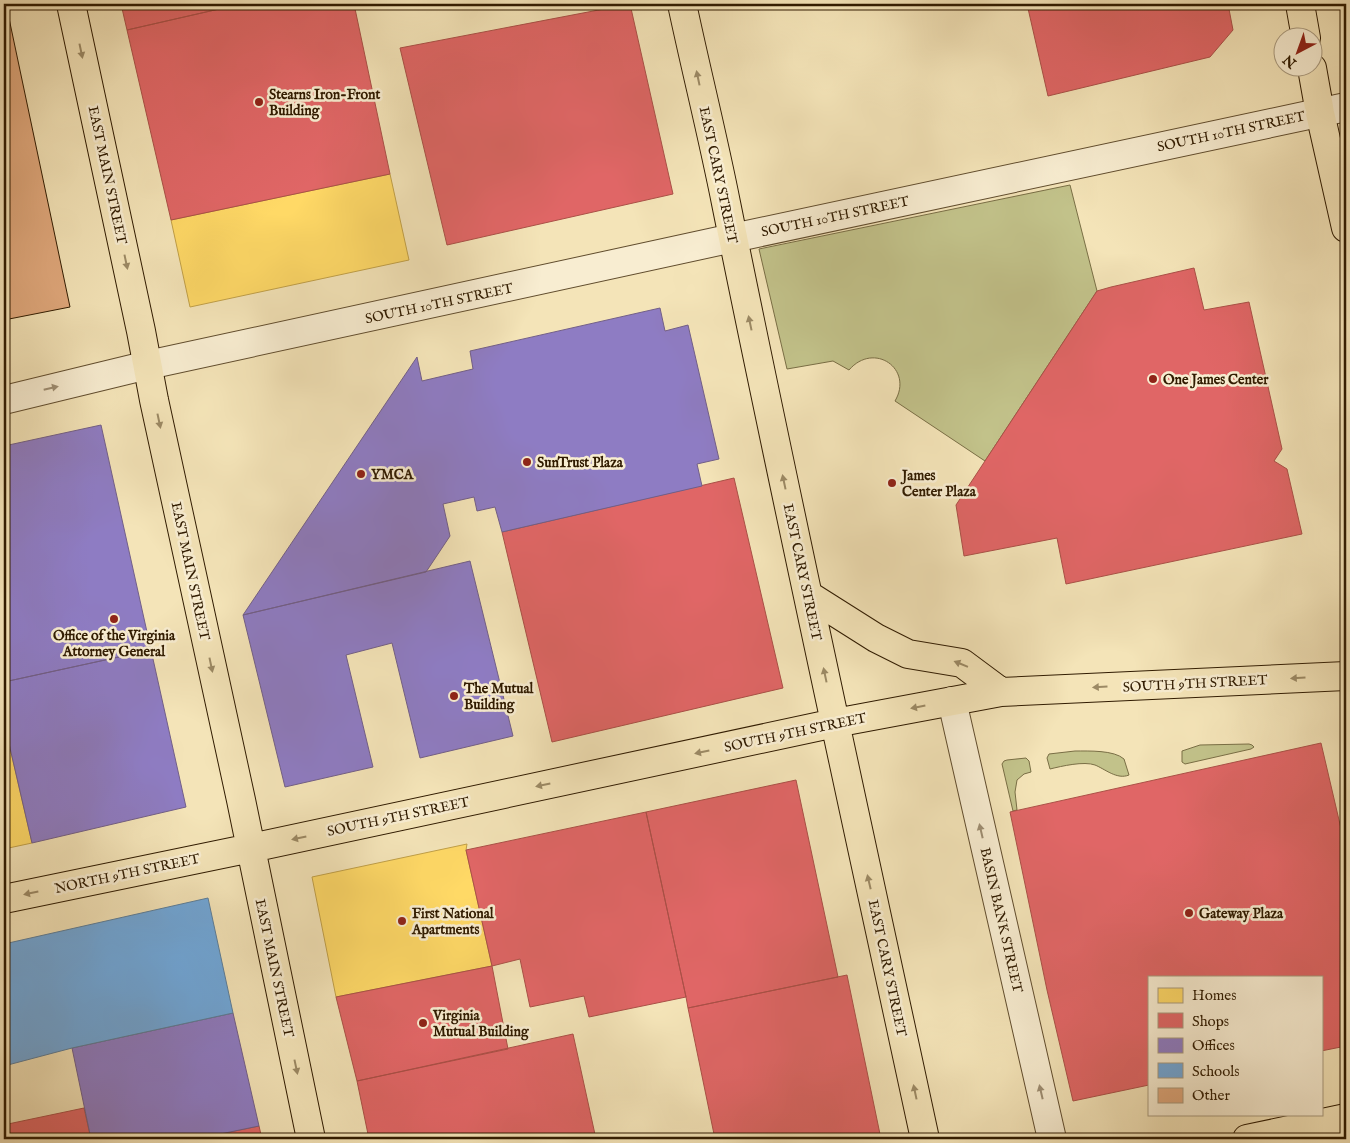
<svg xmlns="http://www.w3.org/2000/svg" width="1350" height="1143" viewBox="0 0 1350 1143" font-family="'IM FELL English',serif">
<rect width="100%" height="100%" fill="#f4e4b8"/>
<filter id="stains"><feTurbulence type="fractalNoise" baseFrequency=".004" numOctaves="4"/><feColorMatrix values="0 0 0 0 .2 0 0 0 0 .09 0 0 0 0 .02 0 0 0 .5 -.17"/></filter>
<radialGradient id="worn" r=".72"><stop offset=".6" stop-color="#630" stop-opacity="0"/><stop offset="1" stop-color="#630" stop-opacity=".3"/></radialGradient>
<path fill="#c2c28a" stroke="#796e45" d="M 1070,185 L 1097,291 L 985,461 L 895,401 C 914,369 874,341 849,370 L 833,361 L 787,369 L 759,249 Z
M 1249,744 L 1252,745 L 1254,747 L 1251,749 L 1185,764 L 1182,762 L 1182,751 L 1200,745 Z
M 1075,751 C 1089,751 1114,750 1124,759 L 1129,775 C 1117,780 1105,769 1095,765 C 1084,761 1062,766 1050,769 L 1047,758 L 1049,754 Z
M 1026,758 L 1029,761 L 1031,772 L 1024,774 L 1017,780 L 1015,792 L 1017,810 L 1013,811 L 1002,764 L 1004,761 L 1007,760 Z"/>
<path fill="#ffd966" stroke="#c1a047" d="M 390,174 L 409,260 L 190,307 L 171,220 Z
M 4,722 L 32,843 L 4,849 Z
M 467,844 L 466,850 L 492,966 L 336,997 L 312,877 Z"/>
<path fill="#e06666" stroke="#ab5047" d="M 121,4 L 241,4 L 127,30 Z
M 241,4 L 354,4 L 390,174 L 171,220 L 127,30 Z
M 630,4 L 673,194 L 447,245 L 400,48 Z
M 1027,4 L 1228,4 L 1233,30 L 1210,57 L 1048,96 Z
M 1194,268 L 1204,310 L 1249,302 L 1282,449 L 1274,461 L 1287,469 L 1302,534 L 1066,584 L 1057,538 L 964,556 L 956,505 L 1097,291 L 1111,287 Z
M 734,478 L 783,688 L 552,742 L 502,532 Z
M 1321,743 L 1346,850 L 1346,1046 L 1321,1051 L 1321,977 L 1149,977 L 1149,1085 L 1073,1101 L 1047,990 L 1010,812 Z
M 796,780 L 838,977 L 688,1008 L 686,997 L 646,812 Z
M 646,812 L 686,997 L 589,1017 L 584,996 L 530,1007 L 520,959 L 492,966 L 466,850 Z
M 492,966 L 508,1049 L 357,1081 L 336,997 Z
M 847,975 L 881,1139 L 715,1139 L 688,1008 Z
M 573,1034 L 596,1139 L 369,1139 L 357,1081 Z
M 4,1101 L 8,1124 L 84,1108 L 91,1139 L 4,1139 Z
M 259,1126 L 262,1139 L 196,1139 Z"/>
<path fill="#8e7cc3" stroke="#725f88" d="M 660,308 L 665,331 L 688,325 L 719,459 L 697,464 L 702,486 L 502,532 L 495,507 L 477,511 L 474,497 L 443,504 L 450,536 L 426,572 L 243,615 L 417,357 L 422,381 L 473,369 L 470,351 Z
M 101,425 L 151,650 L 4,682 L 4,446 Z
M 470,561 L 513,736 L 420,758 L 392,643 L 346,655 L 373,767 L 285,787 L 243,615 Z
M 151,650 L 186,807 L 32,843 L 4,722 L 4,682 Z
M 233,1013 L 259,1126 L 196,1139 L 91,1139 L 72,1048 Z"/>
<path fill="#6fa8dc" stroke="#5c7e9a" d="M 208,898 L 233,1013 L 72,1048 L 4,1066 L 4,944 Z"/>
<path fill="#e0a87c" stroke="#301b00" d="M 4,4 L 6,4 L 70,307 L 4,320 Z"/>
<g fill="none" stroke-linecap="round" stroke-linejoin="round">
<g stroke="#614d2e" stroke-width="30">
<path id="minor" d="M 4,400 L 148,365 L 733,238 L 1346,107
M 952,701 L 1052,1139"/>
</g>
<g stroke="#301b00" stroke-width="30">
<path id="primary" d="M 71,4 L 141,331 L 154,400 L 241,800 L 311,1139
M 682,4 C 696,70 713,137 726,203 C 789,516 858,828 925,1139
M 1300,4 L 1306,38
M 1312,68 L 1320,113 L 1346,228
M 808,595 L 876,638 L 908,654 L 962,663 L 1001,692
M 4,899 L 251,848 L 835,723 L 1001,692 L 1346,676
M 1247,1139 L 1346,1118"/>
</g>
<use href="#minor" stroke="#f8edd1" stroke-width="28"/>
<use href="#primary" stroke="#f4e4b8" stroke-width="28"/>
</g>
<defs><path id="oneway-solid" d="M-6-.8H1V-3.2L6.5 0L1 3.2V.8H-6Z" transform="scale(1.25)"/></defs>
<g fill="#9c8a65">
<use href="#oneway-solid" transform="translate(81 51) rotate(78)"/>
<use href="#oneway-solid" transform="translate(698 78) rotate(-102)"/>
<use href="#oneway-solid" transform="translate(126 262) rotate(78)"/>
<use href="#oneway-solid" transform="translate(750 323) rotate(-102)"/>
<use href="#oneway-solid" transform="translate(159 421) rotate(78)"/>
<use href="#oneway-solid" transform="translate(784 482) rotate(-102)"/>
<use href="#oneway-solid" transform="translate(961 664) rotate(-158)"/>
<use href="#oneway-solid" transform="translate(211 665) rotate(78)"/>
<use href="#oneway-solid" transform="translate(825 675) rotate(-102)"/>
<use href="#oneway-solid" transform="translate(1298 678) rotate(177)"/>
<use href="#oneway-solid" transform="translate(1100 687) rotate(177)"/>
<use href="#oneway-solid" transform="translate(918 707) rotate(169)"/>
<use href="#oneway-solid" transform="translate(702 752) rotate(168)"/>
<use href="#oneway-solid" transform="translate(543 785) rotate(168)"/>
<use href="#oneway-solid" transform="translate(299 838) rotate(168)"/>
<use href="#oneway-solid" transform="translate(869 882) rotate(-103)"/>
<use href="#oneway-solid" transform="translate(31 893) rotate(168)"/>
<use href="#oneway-solid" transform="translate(296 1067) rotate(78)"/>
<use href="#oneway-solid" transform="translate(915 1092) rotate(-102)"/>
</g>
<g fill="#9e8e73">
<use href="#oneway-solid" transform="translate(51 388) rotate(-13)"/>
<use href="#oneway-solid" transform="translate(981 831) rotate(-103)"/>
<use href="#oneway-solid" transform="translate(1041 1092) rotate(-103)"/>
</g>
<g fill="#8f2418" stroke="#f8edd1" stroke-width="2">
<circle cx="259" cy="102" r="5"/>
<circle cx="1153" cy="379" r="5"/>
<circle cx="527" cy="462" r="5"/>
<circle cx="361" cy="474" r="5"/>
<circle cx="892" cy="483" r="5"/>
<circle cx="114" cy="619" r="5"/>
<circle cx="454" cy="696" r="5"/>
<circle cx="1189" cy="913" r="5"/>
<circle cx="402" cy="921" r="5"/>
<circle cx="423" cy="1023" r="5"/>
</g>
<g text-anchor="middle" stroke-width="5" stroke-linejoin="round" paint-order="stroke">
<g font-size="14" font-weight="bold" fill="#301b00" stroke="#f8edd1" text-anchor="start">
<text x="269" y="99">Stearns Iron-Front<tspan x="269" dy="16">Building</tspan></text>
<text x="1163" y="384">One James Center</text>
<text x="537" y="467">SunTrust Plaza</text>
<text x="371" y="479">YMCA</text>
<text x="902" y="480">James<tspan x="902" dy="16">Center Plaza</tspan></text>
<text x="114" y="640" text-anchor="middle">Office of the Virginia<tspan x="114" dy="16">Attorney General</tspan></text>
<text x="464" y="693">The Mutual<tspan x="464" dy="16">Building</tspan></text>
<text x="412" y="918">First National<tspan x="412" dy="16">Apartments</tspan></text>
<text x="1199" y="918">Gateway Plaza</text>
<text x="433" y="1020">Virginia<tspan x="433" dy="16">Mutual Building</tspan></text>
</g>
<g font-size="14" fill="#301b00" stroke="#f8edd1">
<text transform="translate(1231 131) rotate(-12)" y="5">SOUTH 10TH STREET</text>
<text transform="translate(108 175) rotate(78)" y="5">EAST MAIN STREET</text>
<text transform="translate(719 175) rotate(78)" y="5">EAST CARY STREET</text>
<text transform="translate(835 216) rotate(-12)" y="5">SOUTH 10TH STREET</text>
<text transform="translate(439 303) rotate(-12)" y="5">SOUTH 10TH STREET</text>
<text transform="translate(191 571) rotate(78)" y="5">EAST MAIN STREET</text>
<text transform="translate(803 572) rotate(78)" y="5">EAST CARY STREET</text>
<text transform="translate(1195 683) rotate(-3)" y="5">SOUTH 9TH STREET</text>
<text transform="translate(795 732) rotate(-12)" y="5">SOUTH 9TH STREET</text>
<text transform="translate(398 816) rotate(-12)" y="5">SOUTH 9TH STREET</text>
<text transform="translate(127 873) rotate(-12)" y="5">NORTH 9TH STREET</text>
<text transform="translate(1002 920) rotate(77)" y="5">BASIN BANK STREET</text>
<text transform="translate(275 968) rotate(78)" y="5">EAST MAIN STREET</text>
<text transform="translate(888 968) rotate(78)" y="5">EAST CARY STREET</text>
</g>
</g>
<rect width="1350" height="1143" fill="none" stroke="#f4e4b8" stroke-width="20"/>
<rect x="5" y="5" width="1340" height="1133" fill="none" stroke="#301b00" stroke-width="2.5"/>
<rect x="10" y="10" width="1330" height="1123" fill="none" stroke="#301b00"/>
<rect x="1148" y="976" width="175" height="140" fill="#f8edd1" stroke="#a8997d"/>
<rect x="1158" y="988" width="25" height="15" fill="#ffd966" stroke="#a8997d"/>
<text x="1192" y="1000" font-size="15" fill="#301b00">Homes</text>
<rect x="1158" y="1013" width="25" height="15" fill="#e06666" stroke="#a8997d"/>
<text x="1192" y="1026" font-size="15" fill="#301b00">Shops</text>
<rect x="1158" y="1038" width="25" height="15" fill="#8e7cc3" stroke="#a8997d"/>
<text x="1192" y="1050" font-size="15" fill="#301b00">Offices</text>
<rect x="1158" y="1063" width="25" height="15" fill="#6fa8dc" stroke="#a8997d"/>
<text x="1192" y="1076" font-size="15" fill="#301b00">Schools</text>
<rect x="1158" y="1088" width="25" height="15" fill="#e0a87c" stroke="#a8997d"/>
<text x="1192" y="1100" font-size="15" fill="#301b00">Other</text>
<g transform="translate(1298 52) rotate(221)"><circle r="24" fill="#f8edd1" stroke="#a8997d"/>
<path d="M0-4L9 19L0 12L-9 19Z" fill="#8f2418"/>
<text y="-8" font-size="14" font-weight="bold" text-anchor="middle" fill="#301b00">N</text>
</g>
<rect width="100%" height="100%" filter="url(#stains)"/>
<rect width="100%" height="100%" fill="url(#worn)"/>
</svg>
